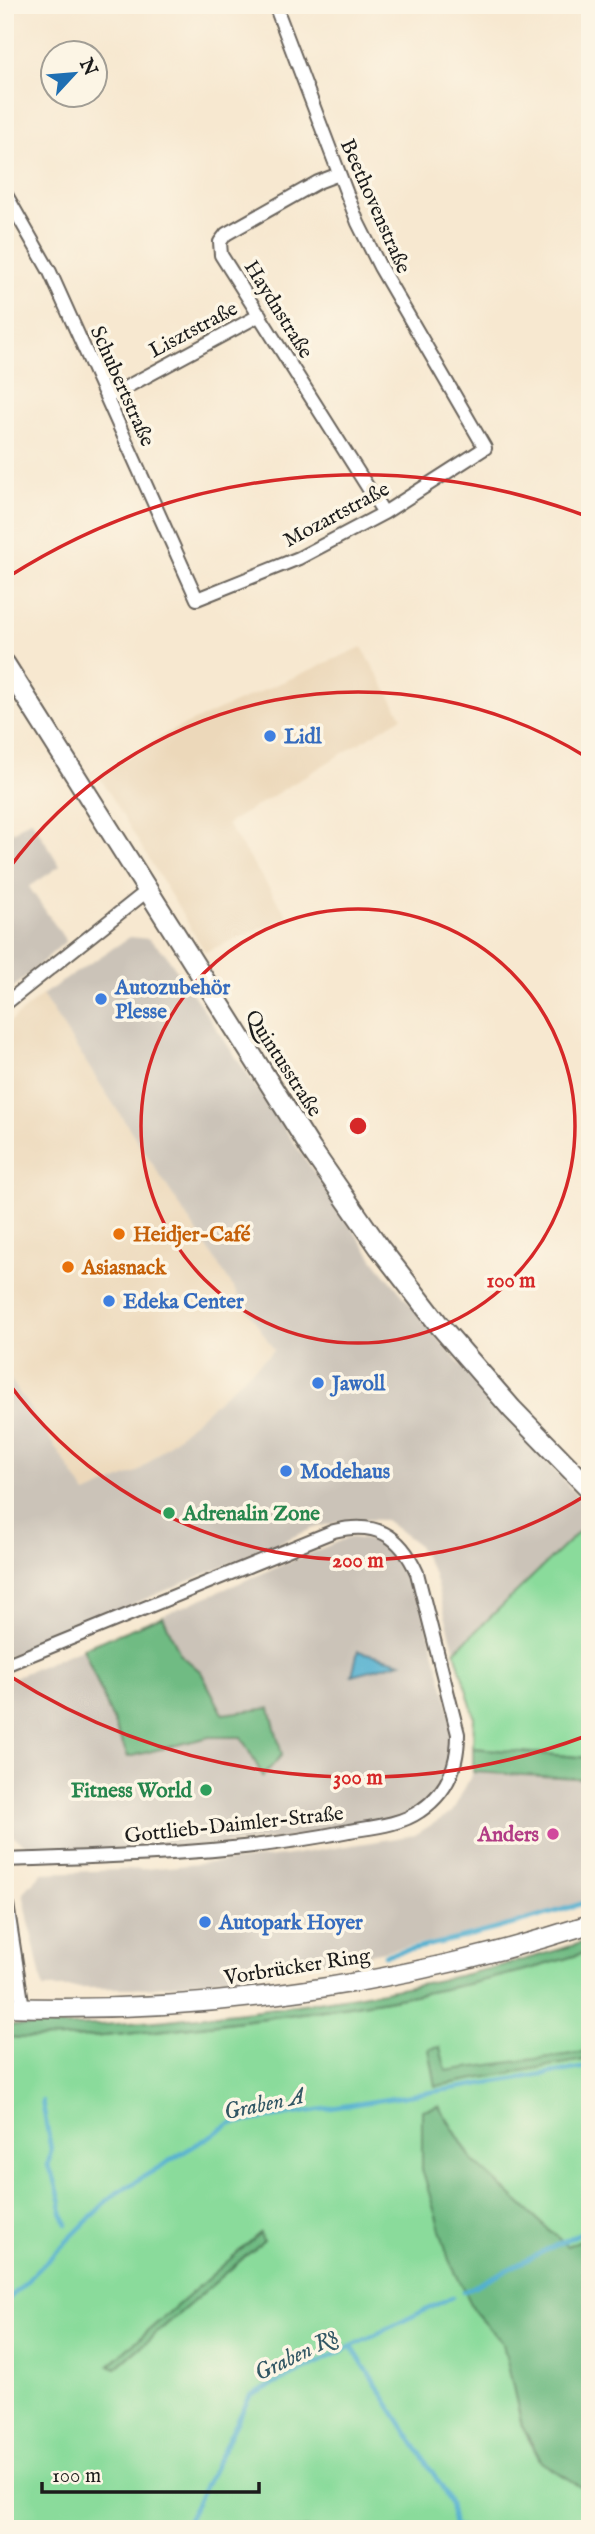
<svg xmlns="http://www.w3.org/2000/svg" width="595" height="2534" viewBox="0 0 595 2534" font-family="'IM FELL English',serif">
<rect width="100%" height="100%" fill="#fcf5e5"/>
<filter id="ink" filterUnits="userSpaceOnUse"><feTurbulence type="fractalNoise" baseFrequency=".0143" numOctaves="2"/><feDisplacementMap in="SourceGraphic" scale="14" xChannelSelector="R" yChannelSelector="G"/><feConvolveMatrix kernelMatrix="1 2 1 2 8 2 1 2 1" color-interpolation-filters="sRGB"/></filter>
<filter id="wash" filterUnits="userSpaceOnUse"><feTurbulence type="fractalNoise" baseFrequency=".00686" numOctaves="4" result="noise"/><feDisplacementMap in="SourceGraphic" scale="28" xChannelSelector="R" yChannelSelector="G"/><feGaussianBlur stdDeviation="1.57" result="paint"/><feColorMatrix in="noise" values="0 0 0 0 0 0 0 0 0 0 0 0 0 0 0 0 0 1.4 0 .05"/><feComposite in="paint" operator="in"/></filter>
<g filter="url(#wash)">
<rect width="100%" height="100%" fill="#f7e8d0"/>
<path fill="#ecd8ba" d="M 362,647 L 402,717 L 227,824 L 288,917 L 205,952 L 99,776 L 167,733 Z
M 42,995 L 274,1350 L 139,1471 L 86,1494 L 5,1371 L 5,1026 Z"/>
<path fill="#cbc3b8" d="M 31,819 L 60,866 L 29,887 L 66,941 L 5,995 L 5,821 L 13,832 Z
M 130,937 L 149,939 L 165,953 L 376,1263 L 462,1367 L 590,1510 L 590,1521 L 455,1651 L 433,1572 L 417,1544 L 385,1520 L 350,1519 L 314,1528 L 5,1658 L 5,1371 L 86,1494 L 139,1471 L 274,1350 L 42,995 Z
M 349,1537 L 380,1542 L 401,1560 L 416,1583 L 452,1717 L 452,1770 L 432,1800 L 403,1817 L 282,1839 L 146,1851 L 53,1852 L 30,1848 L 14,1837 L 5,1820 L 5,1681 Z
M 473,1772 L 590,1779 L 590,1903 L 439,1941 L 281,1970 L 148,1988 L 43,1988 L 23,1893 L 42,1873 L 146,1869 L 284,1856 L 415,1835 L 452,1812 Z"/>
<path fill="#8adb9b" stroke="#537c5c" stroke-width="2" fill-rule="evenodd" d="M 590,1521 L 590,1758 L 473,1748 L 474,1716 L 455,1651 Z
M 590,1951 L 590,2236 L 567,2247 L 473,2161 L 439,2106 L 422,2111 L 475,2312 L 503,2343 L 522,2426 L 541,2462 L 590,2493 L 590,2529 L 5,2529 L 5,2037 C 76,2042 148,2032 218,2024 C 343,2009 470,1990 590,1951 ZM 260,2234 L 263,2241 L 116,2368 L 109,2365 Z"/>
<path fill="#6fbb83" stroke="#466c50" stroke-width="2" d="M 163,1616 L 180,1654 L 201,1672 L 223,1714 L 270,1708 L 282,1755 L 263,1776 L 241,1737 L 209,1737 L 128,1757 L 83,1648 Z
M 473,1748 L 590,1758 L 590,1779 L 473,1772 Z
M 590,1940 L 590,1951 C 470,1990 343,2009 218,2024 C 148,2032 76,2042 5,2037 L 5,2025 C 85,2029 164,2021 243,2012 C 360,1998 477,1977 590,1940 Z
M 440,2047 L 446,2071 L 579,2053 L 590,2049 L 590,2059 L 436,2086 L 429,2049 Z
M 439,2106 L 473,2161 L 567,2246 L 590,2236 L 590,2493 L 542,2462 L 522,2426 L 503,2343 L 475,2312 L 449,2260 L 422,2169 L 422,2110 Z
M 260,2233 L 263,2241 L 116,2368 L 109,2365 Z"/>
<path fill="#52b0d0" stroke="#376676" stroke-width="2" d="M 358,1651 L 401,1662 L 352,1675 Z"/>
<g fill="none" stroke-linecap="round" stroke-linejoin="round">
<path stroke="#52b0d0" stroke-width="4.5" d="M 385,1955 C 455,1941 522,1923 590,1901
M 42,2101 L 51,2149 L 48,2166 L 54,2177 L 61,2202 L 61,2213 L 67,2224
M 463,2292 L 590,2228
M 5,2303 L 112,2196 L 230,2124 L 582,2068 L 590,2065
M 352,2347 L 442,2487 L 450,2503 L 454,2527 L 467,2529
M 184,2528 L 250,2396 L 452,2297"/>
</g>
</g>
<g filter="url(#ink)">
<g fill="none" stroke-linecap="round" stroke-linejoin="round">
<g stroke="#69635b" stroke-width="16">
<path id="street" d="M 339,174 L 318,182 L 226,234 L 220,242 L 221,255 L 384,513
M 5,193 L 50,272 L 197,599 L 299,558 L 384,513 L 485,448 L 380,267 L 358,223 L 275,5
M 108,397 L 260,315
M 5,1004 L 147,891
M 5,1665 L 334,1531 C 375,1521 400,1534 417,1573 L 458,1734 C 458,1766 447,1793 420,1811 C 400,1825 373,1827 349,1831 C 236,1854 120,1856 5,1860
M 5,1891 L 23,2008"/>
</g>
<g stroke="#69635b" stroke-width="21">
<path id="secondary" d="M 5,2007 C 202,2014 402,1985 590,1924"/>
</g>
<g stroke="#69635b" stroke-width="23">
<path id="primary" d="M 5,664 L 311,1149 L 379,1247 L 440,1326 L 512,1409 L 590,1489"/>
</g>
<use href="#street" stroke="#fff" stroke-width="12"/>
<use href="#secondary" stroke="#fff" stroke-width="18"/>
<use href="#primary" stroke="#fff" stroke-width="19"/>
</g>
</g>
<g fill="none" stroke="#d62828" stroke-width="3.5">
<circle cx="358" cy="1126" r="217"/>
<path d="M588 1494A434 434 0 0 1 7 1381M7 871A434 434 0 0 1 588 758"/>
<path d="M586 1736A651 651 0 0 1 8 1675M8 577A651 651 0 0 1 586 516"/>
</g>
<g fill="#3f7fe0" stroke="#fcf5e5" stroke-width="2.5">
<circle cx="270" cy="736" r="7"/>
<circle cx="101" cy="999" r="7"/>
<circle cx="109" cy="1301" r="7"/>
<circle cx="318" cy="1383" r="7"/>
<circle cx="286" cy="1471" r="7"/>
<circle cx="205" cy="1922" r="7"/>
</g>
<g fill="#e8710a" stroke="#fcf5e5" stroke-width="2.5">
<circle cx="119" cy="1234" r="7"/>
<circle cx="68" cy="1267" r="7"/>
</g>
<g fill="#2e9e5b" stroke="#fcf5e5" stroke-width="2.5">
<circle cx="169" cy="1513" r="7"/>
<circle cx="206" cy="1790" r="7"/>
</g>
<circle fill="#d1479c" stroke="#fcf5e5" stroke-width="2.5" cx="553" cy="1834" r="7"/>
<g text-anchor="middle" stroke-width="7" stroke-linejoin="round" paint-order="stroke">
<g font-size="21" fill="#1c1c1c" stroke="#fcf5e5">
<text transform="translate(376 206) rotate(66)" y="7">Beethovenstraße</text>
<text transform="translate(279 309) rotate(58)" y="7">Haydnstraße</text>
<text transform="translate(193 329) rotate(-28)" y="7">Lisztstraße</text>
<text transform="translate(123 386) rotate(66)" y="7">Schubertstraße</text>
<text transform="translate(336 514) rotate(-28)" y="7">Mozartstraße</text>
<text transform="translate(284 1063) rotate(57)" y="7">Quintusstraße</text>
<text transform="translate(234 1824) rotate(-6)" y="7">Gottlieb-Daimler-Straße</text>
<text transform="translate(297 1966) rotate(-9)" y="7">Vorbrücker Ring</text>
</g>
<g font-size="21" font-weight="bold" fill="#366cbe" stroke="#fcf5e5" text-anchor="start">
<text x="284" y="743">Lidl</text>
<text x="115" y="994">Autozubehör<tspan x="115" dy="24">Plesse</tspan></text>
<text x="123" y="1308">Edeka Center</text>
<text x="332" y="1390">Jawoll</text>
<text x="300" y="1478">Modehaus</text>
<text x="219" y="1929">Autopark Hoyer</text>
</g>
<g font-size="21" font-weight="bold" fill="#c56008" stroke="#fcf5e5" text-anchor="start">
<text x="133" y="1241">Heidjer-Café</text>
<text x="82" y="1274">Asiasnack</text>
</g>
<g font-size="21" font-weight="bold" fill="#27864d" stroke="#fcf5e5" text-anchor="start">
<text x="183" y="1520">Adrenalin Zone</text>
<text x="192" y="1797" text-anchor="end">Fitness World</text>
</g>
<g font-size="21" font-weight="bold" fill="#b23c85" stroke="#fcf5e5" text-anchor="end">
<text x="539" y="1841">Anders</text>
</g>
<g font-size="23" font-style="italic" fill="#325764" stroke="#fcf5e5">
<text transform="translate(264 2103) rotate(-12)" y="8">Graben A</text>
<text transform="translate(296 2354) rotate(-26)" y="8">Graben R8</text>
</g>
</g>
<circle cx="358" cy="1126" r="10" fill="#d62828" stroke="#fcf5e5" stroke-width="3.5"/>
<g font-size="21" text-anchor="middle" font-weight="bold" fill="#d62828" stroke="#fcf5e5" stroke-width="7" stroke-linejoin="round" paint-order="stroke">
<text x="511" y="1287">100 m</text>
<text x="358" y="1567">200 m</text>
<text x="358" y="1784">300 m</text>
</g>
<rect width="595" height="2534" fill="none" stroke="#fcf5e5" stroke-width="28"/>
<g transform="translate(74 74) rotate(64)"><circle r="33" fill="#fcf5e5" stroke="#a29e95" stroke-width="2"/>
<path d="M0-5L12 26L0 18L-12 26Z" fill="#1f6fb2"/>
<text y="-10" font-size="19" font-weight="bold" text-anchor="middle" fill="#1c1c1c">N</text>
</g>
<path d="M42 2482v10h217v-10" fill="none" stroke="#1c1c1c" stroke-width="3.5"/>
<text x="52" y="2482" font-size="21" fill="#1c1c1c" stroke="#fcf5e5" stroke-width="5" paint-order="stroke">100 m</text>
</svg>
